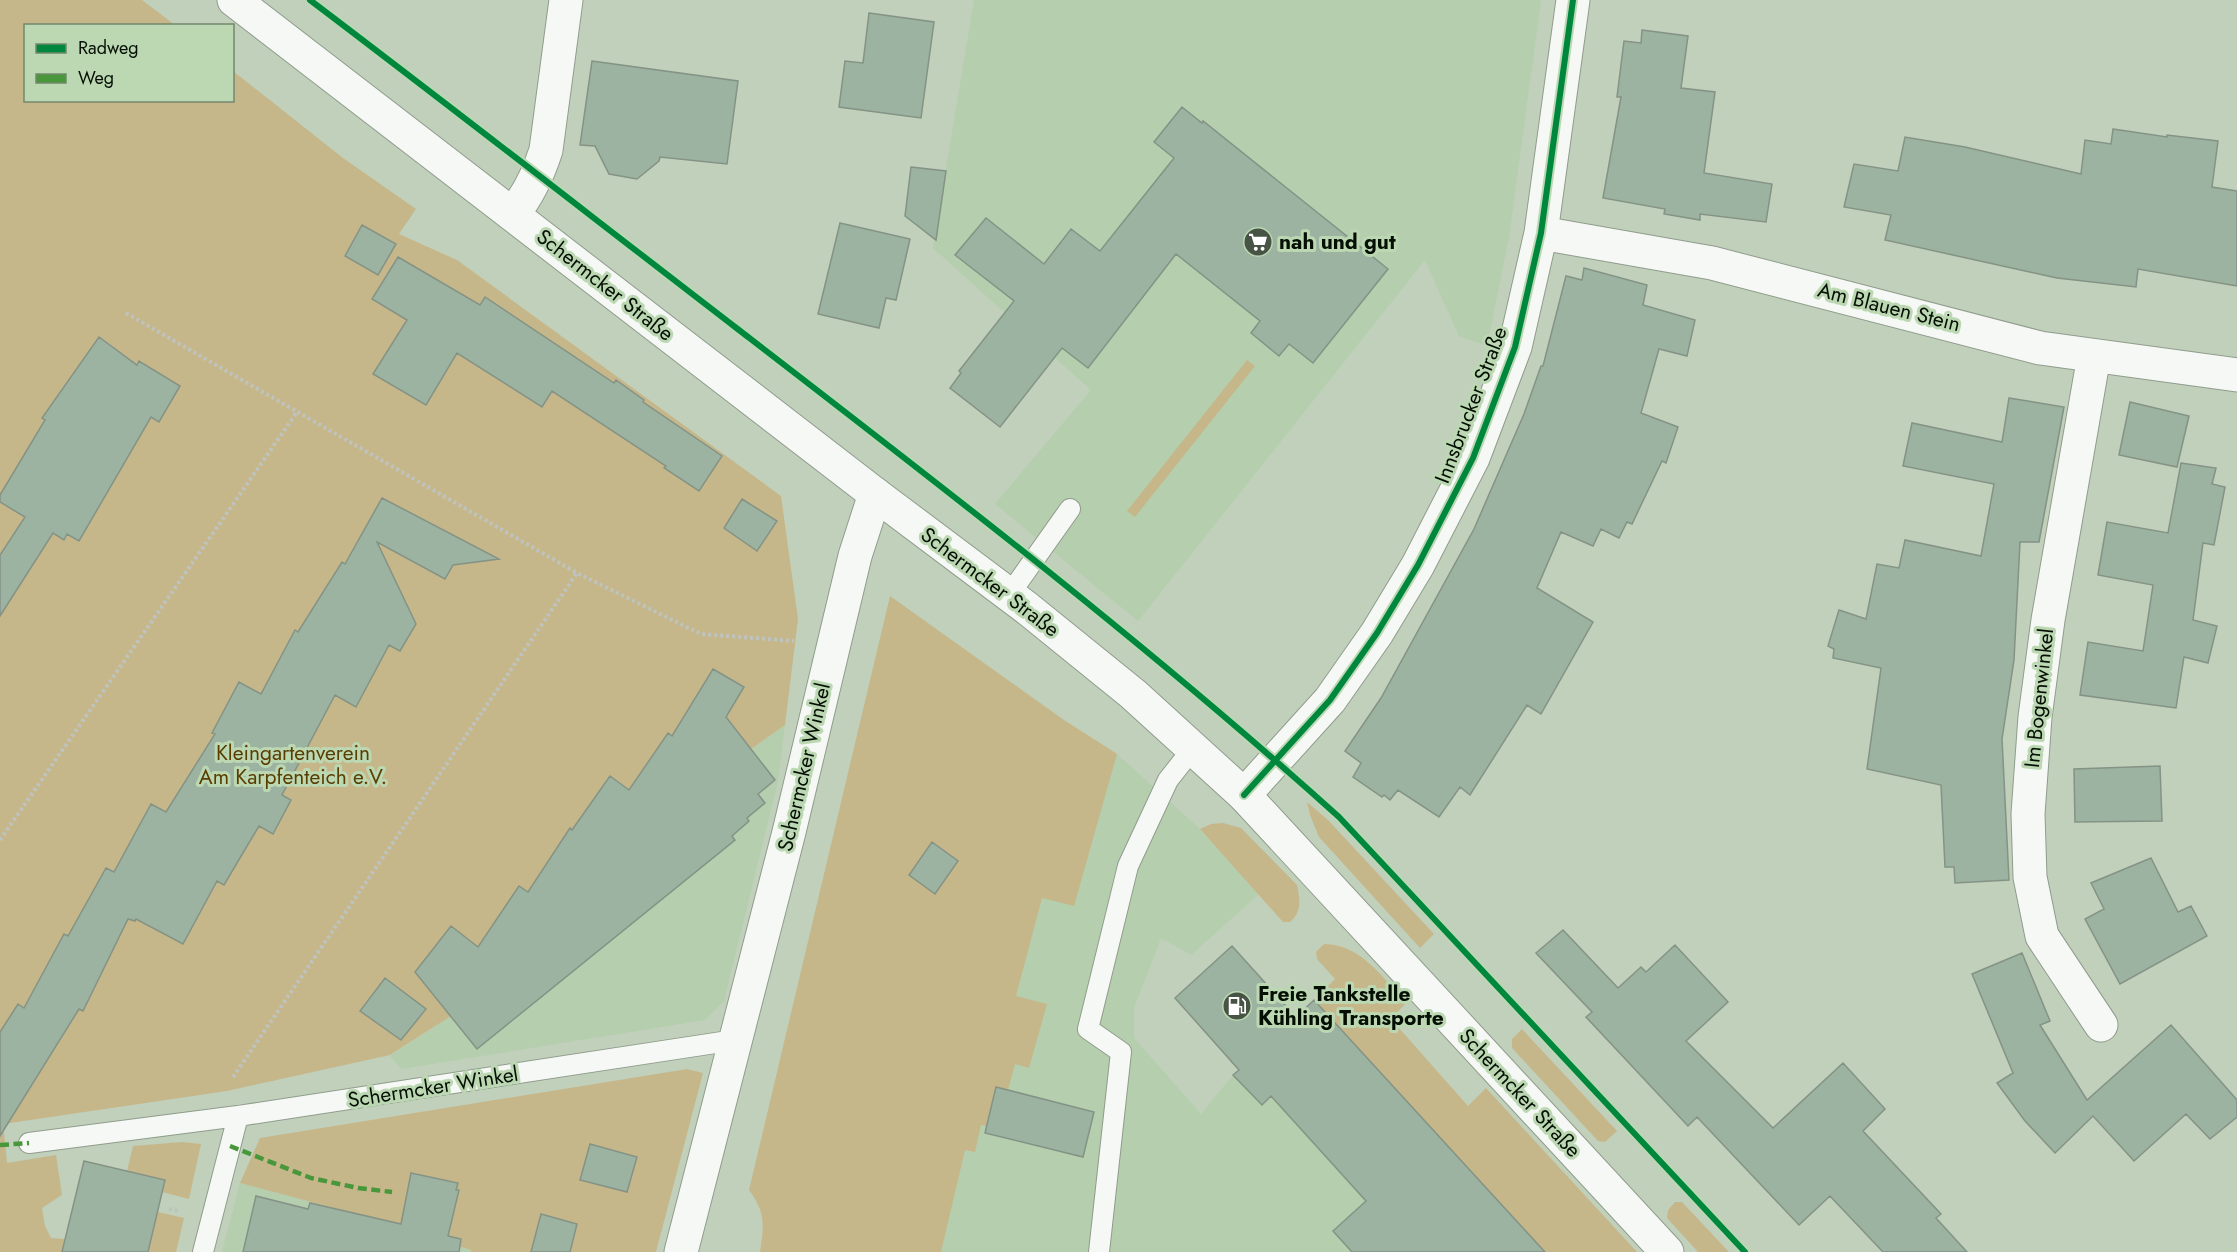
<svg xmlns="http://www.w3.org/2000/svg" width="2237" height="1252" viewBox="0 0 2237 1252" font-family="Jost,sans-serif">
<rect width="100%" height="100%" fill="#c0d0bb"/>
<path fill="#b5cead" d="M 974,0 L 1541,0 L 1509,237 L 1487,346 L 1459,336 L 1425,260 L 1138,621 L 995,504 L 1091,390 L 933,248 Z
M 1064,720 L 1117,754 L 1200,829 L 1259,894 L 1191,955 L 1161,938 L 1134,1008 L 1134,1038 L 1201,1114 L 1233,1075 L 1262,1104 L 1342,1030 L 1350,1040 L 1595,1252 L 760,1252 Z
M 785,725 L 778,781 L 724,1001 L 705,1020 L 401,1069 L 390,1056 L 451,1016 L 730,765 Z
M 240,1183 L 353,1213 L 471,1250 L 471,1252 L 222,1252 Z"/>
<path fill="#c6b78a" d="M 0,0 L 142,0 L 175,25 L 26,26 L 26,100 L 232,100 L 233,71 L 343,158 L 416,209 L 399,234 L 457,260 L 781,496 L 798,619 L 785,725 L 730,764 L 451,1016 L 390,1055 L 227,1091 L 3,1124 L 7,1163 L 56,1155 L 62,1195 L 42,1208 L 45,1226 L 51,1238 L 65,1239 L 62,1252 L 0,1252 Z
M 1247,360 L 1255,366 L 1135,517 L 1127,511 Z
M 890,596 L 1064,720 L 1117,754 L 1074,906 L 1042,898 L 1016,996 L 1047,1004 L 1029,1068 L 1015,1064 L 1008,1090 L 996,1088 L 987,1126 L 981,1125 L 975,1152 L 965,1150 L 941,1252 L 760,1252 C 764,1225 766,1213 749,1190 Z
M 1307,802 L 1328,820 L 1434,934 L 1420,948 L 1319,837 L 1310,815 Z
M 1223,823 L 1241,828 L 1297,885 C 1300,899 1302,912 1290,922 L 1283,922 L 1200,829 L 1211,824 Z
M 1324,944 C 1361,944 1384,979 1406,1003 L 1391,1019 L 1468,1106 L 1486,1088 L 1637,1252 L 1545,1252 L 1314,1000 L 1335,979 L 1317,959 L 1316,952 Z
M 1522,1029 L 1617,1131 L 1605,1142 L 1598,1141 L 1512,1048 L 1512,1039 Z
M 687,1069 L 703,1073 L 656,1252 L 471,1252 L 471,1250 L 353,1213 L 240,1183 L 260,1138 Z
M 182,1142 L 201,1144 L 189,1199 L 162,1192 L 165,1180 L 127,1171 L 133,1146 Z
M 1675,1202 L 1682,1202 L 1729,1252 L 1698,1252 L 1667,1218 L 1668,1210 Z
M 158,1212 L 184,1218 L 176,1252 L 148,1252 Z"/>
<path fill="#9cb3a1" stroke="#849385" stroke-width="1.5" d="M 869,13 L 934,22 L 921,118 L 839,107 L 845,61 L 863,63 Z
M 1642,30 L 1688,36 L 1681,88 L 1715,92 L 1704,173 L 1772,184 L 1766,222 L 1700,214 L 1700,220 L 1664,214 L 1665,209 L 1603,198 L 1621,97 L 1617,97 L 1624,41 L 1641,43 Z
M 592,61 L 738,81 L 727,164 L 660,157 L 659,161 L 637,179 L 609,174 L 595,146 L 580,145 Z
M 1182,107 L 1202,123 L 1203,121 L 1388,269 L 1313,363 L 1289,344 L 1279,356 L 1251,333 L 1260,321 L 1176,254 L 1088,368 L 1062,348 L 1000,427 L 950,388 L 961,373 L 959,371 L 1014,301 L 955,255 L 986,218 L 1044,264 L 1071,229 L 1100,251 L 1174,158 L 1154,142 Z
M 2113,129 L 2167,137 L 2167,135 L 2218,141 L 2212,187 L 2237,191 L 2237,286 L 2138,269 L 2136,287 L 2057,278 L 1885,240 L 1891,215 L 1844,207 L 1854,164 L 1898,171 L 1905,137 L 1965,147 L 2081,174 L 2085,140 L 2111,144 Z
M 911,167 L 946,171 L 936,240 L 905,216 Z
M 840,223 L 910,239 L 896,300 L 886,298 L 879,328 L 818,314 Z
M 362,225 L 396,244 L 378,275 L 345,256 Z
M 398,257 L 480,305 L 485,297 L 614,383 L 616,380 L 644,400 L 643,402 L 722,456 L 699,491 L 664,468 L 666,466 L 552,391 L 542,407 L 457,353 L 426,405 L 373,374 L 407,320 L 372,299 Z
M 1584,268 L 1647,285 L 1643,305 L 1695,320 L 1687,356 L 1659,349 L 1641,413 L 1678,427 L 1666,463 L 1662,461 L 1632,524 L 1627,522 L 1619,538 L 1601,529 L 1593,546 L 1561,532 L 1537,588 L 1593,622 L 1541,714 L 1527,705 L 1470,795 L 1460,787 L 1439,817 L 1398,790 L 1390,800 L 1384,795 L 1382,797 L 1353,777 L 1361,763 L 1345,751 L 1381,698 L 1474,529 L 1524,414 L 1541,366 L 1543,366 L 1566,276 L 1582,280 Z
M 99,337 L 137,365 L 139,361 L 180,386 L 159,422 L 151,417 L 79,541 L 67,534 L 64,540 L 53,533 L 0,616 L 0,555 L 25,517 L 0,502 L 0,495 L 45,420 L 42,418 Z
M 2009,398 L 2064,407 L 2039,542 L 2020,542 L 2014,660 L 2002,739 L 2009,880 L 1955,883 L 1954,867 L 1945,867 L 1941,785 L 1867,769 L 1881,668 L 1833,658 L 1834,649 L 1828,646 L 1839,610 L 1866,619 L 1877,564 L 1899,568 L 1905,540 L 1981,556 L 1994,484 L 1903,466 L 1912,423 L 2002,442 Z
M 2130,402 L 2189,416 L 2177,467 L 2119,455 Z
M 2181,463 L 2216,468 L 2212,484 L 2225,487 L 2214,545 L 2203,543 L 2193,620 L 2217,626 L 2208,663 L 2184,657 L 2176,708 L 2080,695 L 2088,642 L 2143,651 L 2153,585 L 2098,575 L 2107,522 L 2168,533 Z
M 382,498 L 499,559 L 453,565 L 445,579 L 377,542 L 416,624 L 400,651 L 389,645 L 356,707 L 335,695 L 282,795 L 291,800 L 273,834 L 259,826 L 224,885 L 217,881 L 183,944 L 136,919 L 135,921 L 128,919 L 83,1011 L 79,1009 L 0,1136 L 0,1032 L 18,1004 L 24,1008 L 64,934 L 68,936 L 106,868 L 114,872 L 151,804 L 166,812 L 215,734 L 212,733 L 239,682 L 261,694 L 295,630 L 298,632 L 342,562 L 345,564 Z
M 742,499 L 777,521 L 757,551 L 724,528 Z
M 713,669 L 744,687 L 726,717 L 775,780 L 758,794 L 765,803 L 747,818 L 749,821 L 732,836 L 735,840 L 477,1049 L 415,972 L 451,926 L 478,947 L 519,886 L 528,892 L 570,828 L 572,830 L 610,776 L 629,790 L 668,733 L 672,736 Z
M 2160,766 L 2162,821 L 2075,822 L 2074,769 Z
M 932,842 L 958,861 L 935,894 L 909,875 Z
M 2151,858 L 2178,912 L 2191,906 L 2207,936 L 2120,984 L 2085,919 L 2104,909 L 2091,883 Z
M 1563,930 L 1618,988 L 1641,967 L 1646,972 L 1675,945 L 1728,1002 L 1686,1041 L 1773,1128 L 1843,1063 L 1885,1109 L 1863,1131 L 1941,1214 L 1936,1218 L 1967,1252 L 1883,1252 L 1830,1196 L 1799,1225 L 1697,1117 L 1688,1126 L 1586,1017 L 1592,1012 L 1536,953 Z
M 1232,946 L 1296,1017 L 1314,1000 L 1545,1252 L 1352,1252 L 1333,1231 L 1366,1201 L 1271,1096 L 1262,1105 L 1233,1075 L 1239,1070 L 1175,998 Z
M 2022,953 L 2050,1021 L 2040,1025 L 2087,1100 L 2171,1025 L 2237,1100 L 2237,1117 L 2210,1139 L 2186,1114 L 2134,1161 L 2093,1116 L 2055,1153 L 2025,1121 L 1997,1083 L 2013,1073 L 1972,974 Z
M 385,978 L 426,1009 L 401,1040 L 360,1011 Z
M 996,1087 L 1094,1112 L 1083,1157 L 985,1133 Z
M 590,1144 L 637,1157 L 627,1192 L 580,1180 Z
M 84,1161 L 165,1180 L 148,1252 L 62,1252 Z
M 411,1173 L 458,1183 L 456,1190 L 459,1190 L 448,1236 L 461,1239 L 459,1252 L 243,1252 L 256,1196 L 308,1209 L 310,1203 L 401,1224 Z
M 541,1214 L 577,1224 L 570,1252 L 531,1252 Z"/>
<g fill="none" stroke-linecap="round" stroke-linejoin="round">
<g stroke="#909c8c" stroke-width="22">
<path id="lane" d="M 1009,595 L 1070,509
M 29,1143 L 238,1116
M 203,1252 L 238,1116 L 735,1040
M 1099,1252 L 1121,1052 L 1088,1029 L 1128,866 L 1168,780 L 1194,747"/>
</g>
<g stroke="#909c8c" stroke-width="35">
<path id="street" d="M 513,214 C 529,194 538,175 546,150 L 566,0
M 1541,233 L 1712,263 L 2040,348 L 2237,375
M 2094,356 L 2048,620 L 2035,717 L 2028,814 L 2030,877 L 2042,936 L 2101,1025
M 1244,795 L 1330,700 L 1377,633 L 1418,565 L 1473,458 L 1515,347 L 1541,233 L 1573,0
M 681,1252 L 789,832 L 855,556 L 875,494"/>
</g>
<g stroke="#909c8c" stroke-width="35">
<path id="secondary" d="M 234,0 L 875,494 L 1028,609 L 1133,694 L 1244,795 L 1667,1252"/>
</g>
<path stroke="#bfc3be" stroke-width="4" stroke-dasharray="3 3" stroke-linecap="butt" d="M 126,313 L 577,573 L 701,634 L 794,641
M 0,840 L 297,412
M 233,1077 L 577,573
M 169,1209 L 179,1211"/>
<use href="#lane" stroke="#f6f8f5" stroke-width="20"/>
<use href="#street" stroke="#f6f8f5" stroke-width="33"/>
<use href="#secondary" stroke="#f6f8f5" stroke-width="33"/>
<path stroke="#48973a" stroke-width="4.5" stroke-dasharray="9 4.5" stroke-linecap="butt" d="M 0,1145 L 29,1143
M 230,1146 L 311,1178 L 358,1188 L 392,1192"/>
<g stroke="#bbd8b3" stroke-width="10">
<path id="cycleway" d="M 310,0 C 454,109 596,220 739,330 C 944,488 1147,644 1339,817 L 1745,1252
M 1244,795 L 1330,700 L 1377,633 L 1418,565 L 1473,458 L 1515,347 L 1541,233 L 1573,0"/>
</g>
<use href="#cycleway" stroke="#00873e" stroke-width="6"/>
</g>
<defs>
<g id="supermarket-disc" transform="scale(1.5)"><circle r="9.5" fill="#475344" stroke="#bbd8b3"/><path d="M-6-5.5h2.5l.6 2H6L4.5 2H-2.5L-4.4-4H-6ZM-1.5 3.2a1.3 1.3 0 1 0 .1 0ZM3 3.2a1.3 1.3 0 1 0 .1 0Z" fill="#fff"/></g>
<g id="fuel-disc" transform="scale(1.5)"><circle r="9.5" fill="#475344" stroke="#bbd8b3"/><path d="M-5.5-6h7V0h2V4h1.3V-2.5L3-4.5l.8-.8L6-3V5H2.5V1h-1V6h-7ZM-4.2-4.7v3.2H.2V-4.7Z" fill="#fff"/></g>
</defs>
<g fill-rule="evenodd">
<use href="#supermarket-disc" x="1258" y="242"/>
<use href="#fuel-disc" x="1237" y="1006"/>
</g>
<g text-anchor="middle" stroke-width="6" stroke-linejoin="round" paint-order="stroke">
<g font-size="21" font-weight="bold" fill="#060f04" stroke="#bbd8b3" text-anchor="start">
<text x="1279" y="249">nah und gut</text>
<text x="1258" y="1001">Freie Tankstelle<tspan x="1258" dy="24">Kühling Transporte</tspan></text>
</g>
<g font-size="21" fill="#060f04" stroke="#bbd8b3">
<text transform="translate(605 285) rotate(38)" y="7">Schermcker Straße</text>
<text transform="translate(1889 307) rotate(14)" y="7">Am Blauen Stein</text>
<text transform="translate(1471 405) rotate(-69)" y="7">Innsbrucker Straße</text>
<text transform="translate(990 582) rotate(37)" y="7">Schermcker Straße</text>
<text transform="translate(2039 698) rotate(-84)" y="7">Im Bogenwinkel</text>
<text transform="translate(804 767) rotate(-77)" y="7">Schermcker Winkel</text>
<text transform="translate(433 1087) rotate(-9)" y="7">Schermcker Winkel</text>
<text transform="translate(1520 1093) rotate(47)" y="7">Schermcker Straße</text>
</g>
<g font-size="21" fill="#5a3d00" stroke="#bbd8b3">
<text x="293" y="760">Kleingartenverein<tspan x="293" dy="24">Am Karpfenteich e.V.</tspan></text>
</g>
</g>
<rect x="24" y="24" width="210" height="78" fill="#bbd8b3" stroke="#73886d" stroke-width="1.5"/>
<rect x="36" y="44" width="30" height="9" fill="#00873e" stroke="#73886d" stroke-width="1.5"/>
<text x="78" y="54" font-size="18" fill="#060f04">Radweg</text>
<rect x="36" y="74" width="30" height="9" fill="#48973a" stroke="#73886d" stroke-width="1.5"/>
<text x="78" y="84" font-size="18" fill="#060f04">Weg</text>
</svg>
